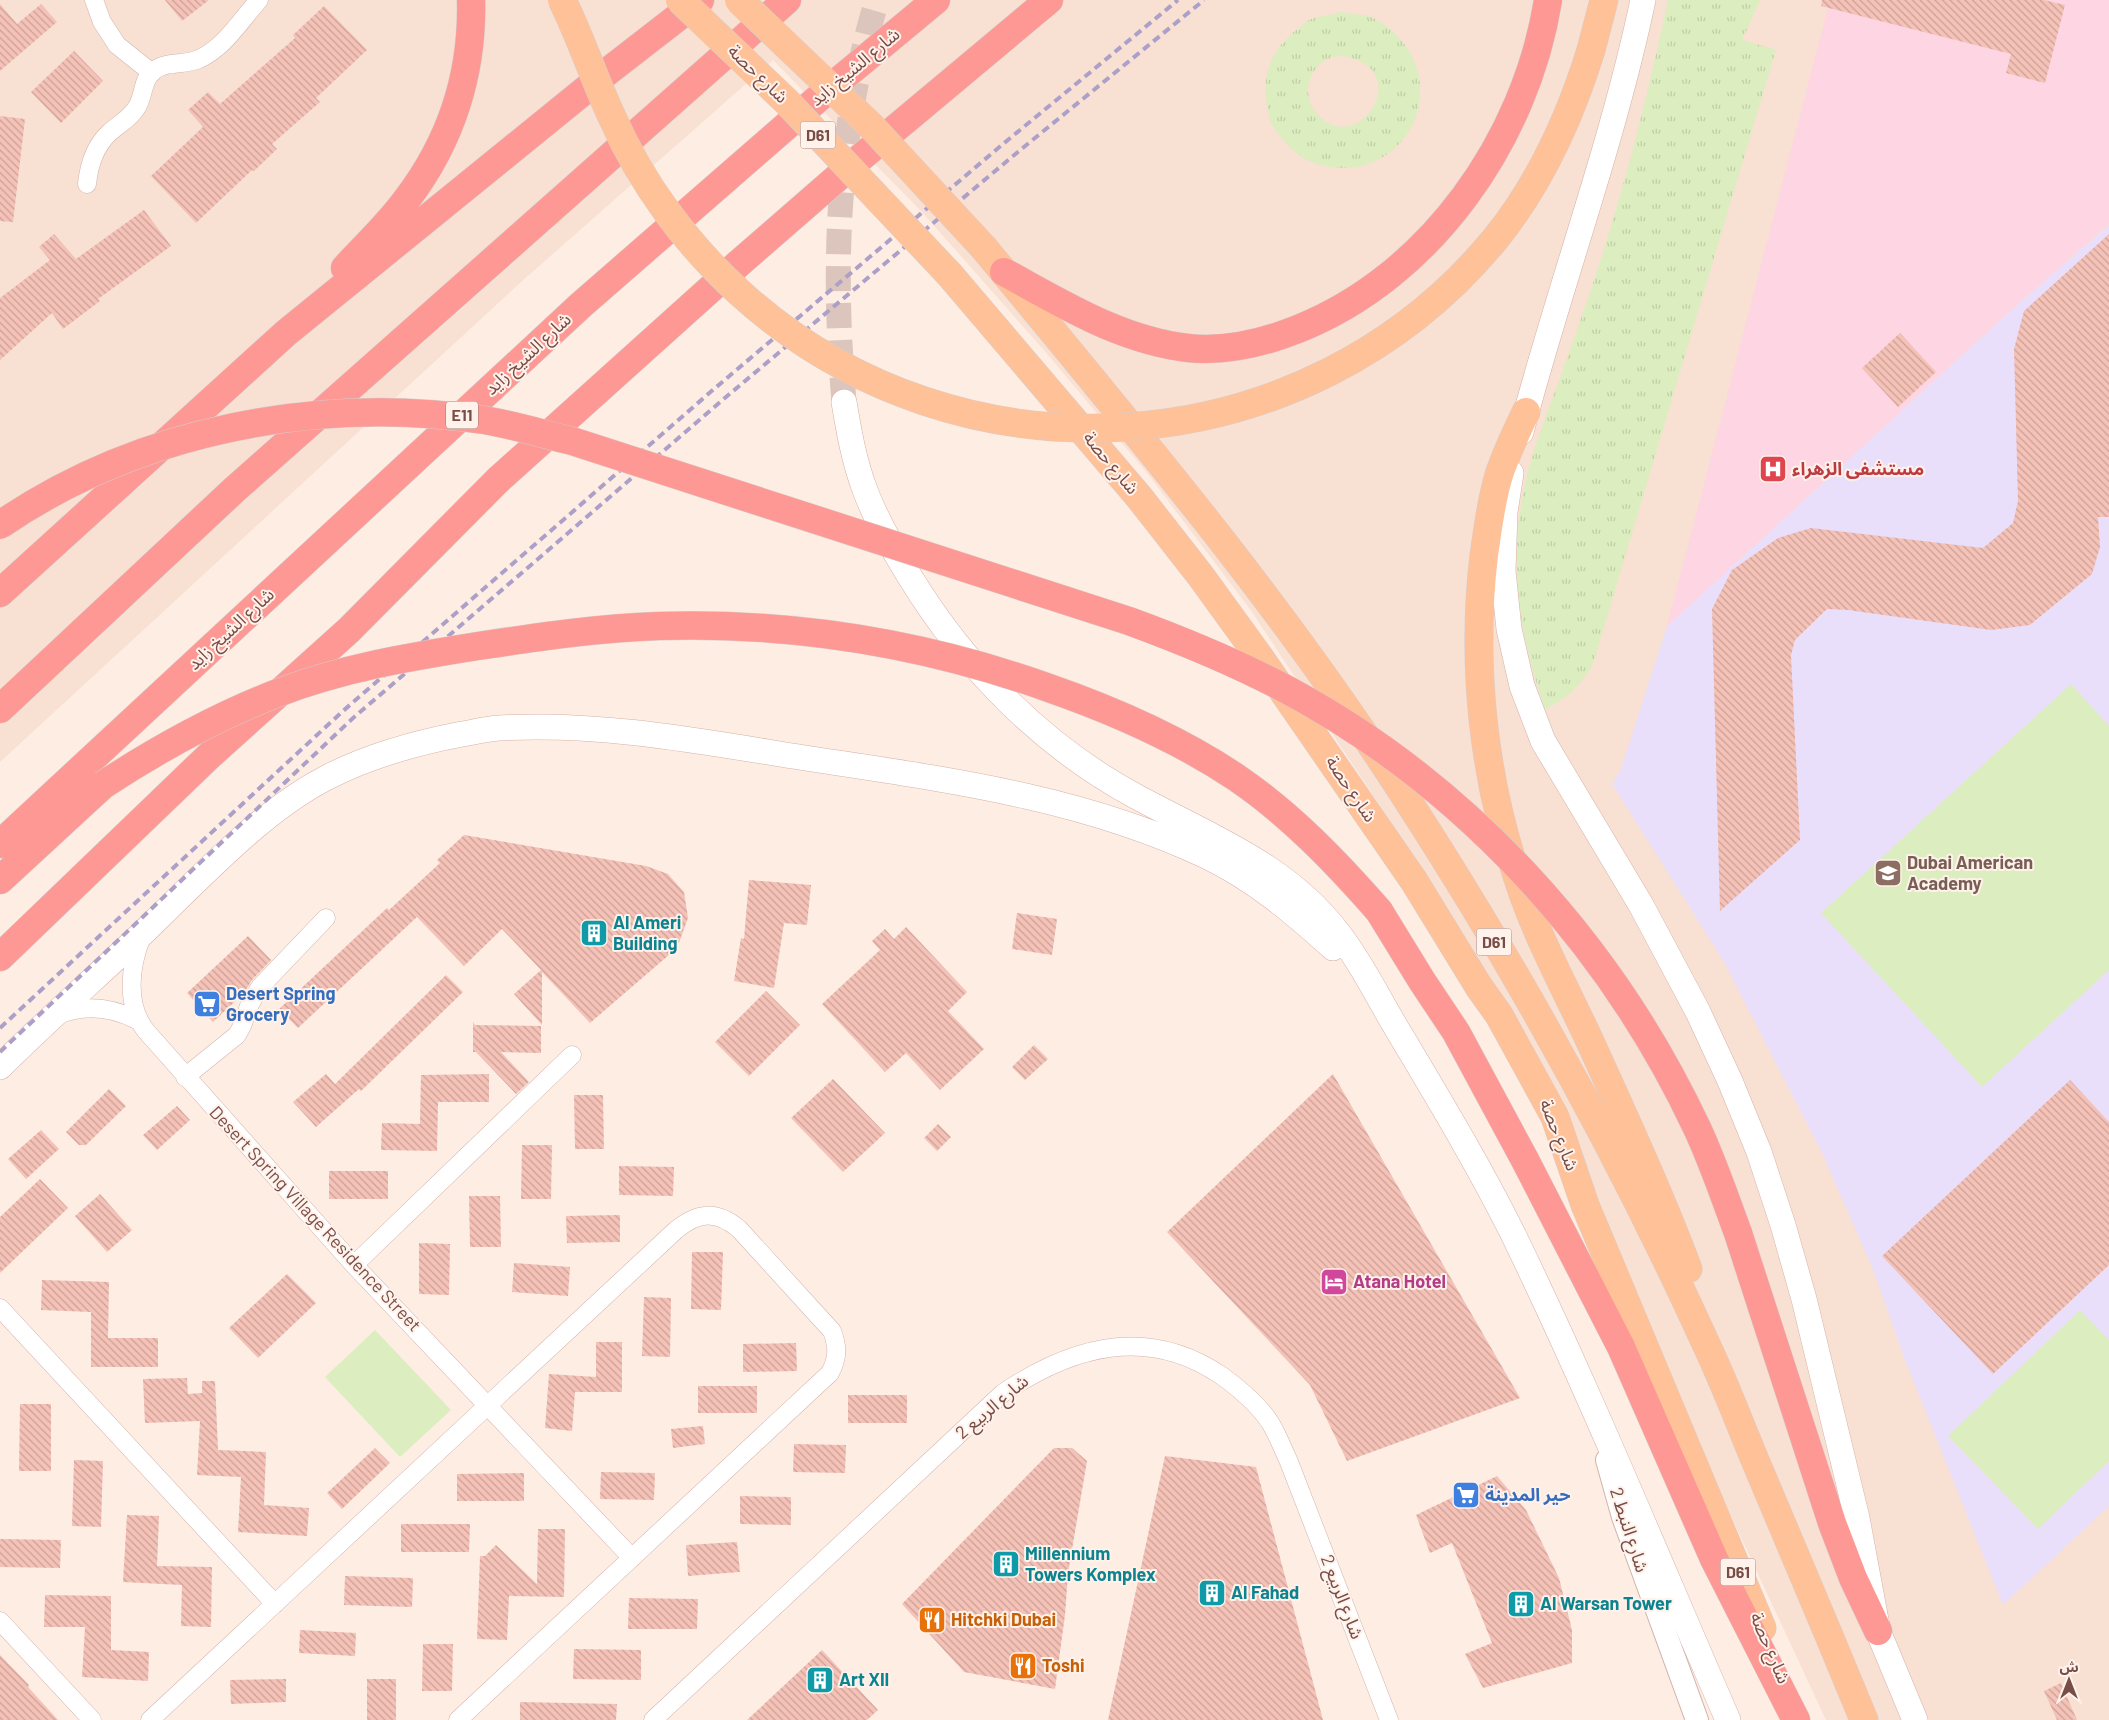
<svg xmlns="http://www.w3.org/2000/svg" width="2109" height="1720" viewBox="0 0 2109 1720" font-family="Barlow,'Noto Sans Arabic',sans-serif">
<defs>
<pattern id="grass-tufts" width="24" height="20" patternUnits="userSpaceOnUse" patternTransform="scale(1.25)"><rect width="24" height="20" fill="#dcedc0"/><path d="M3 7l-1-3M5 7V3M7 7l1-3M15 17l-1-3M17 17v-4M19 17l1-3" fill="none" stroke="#c0cda6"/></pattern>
<pattern id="building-back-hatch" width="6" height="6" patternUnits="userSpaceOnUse" patternTransform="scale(1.25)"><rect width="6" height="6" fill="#f5c2b8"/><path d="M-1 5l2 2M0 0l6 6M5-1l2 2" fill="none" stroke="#cba097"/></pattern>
</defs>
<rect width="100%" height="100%" fill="#feede3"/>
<path fill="#f8e0d3" d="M 0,0 L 2109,0 L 2109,1720 L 1826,1720 L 1450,912 L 1250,609 L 1147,473 L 1043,349 L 921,211 L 773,60 L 521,282 L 0,762 Z"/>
<path fill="#eadffa" d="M 2109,225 L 2109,1506 L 2003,1605 L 1905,1360 L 1874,1272 L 1823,1155 L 1724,962 L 1612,784 L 1621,769 L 1667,626 L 2010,311 Z"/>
<path fill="#fdd5e3" d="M 1830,0 L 2109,0 L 2109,224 L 2010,311 L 1667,626 Z"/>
<path fill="url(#grass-tufts)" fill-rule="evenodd" d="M 1668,0 L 1760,0 L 1742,40 L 1776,50 L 1593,664 C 1581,685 1567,699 1545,709 C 1523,645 1510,580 1520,512 C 1526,465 1544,422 1560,378 C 1575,335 1591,292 1604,249 C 1630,167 1650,84 1668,0 Z
M 1341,12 C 1350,14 1362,14 1371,17 C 1384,22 1397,34 1405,45 C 1446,102 1399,178 1330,167 C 1304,163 1285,147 1272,124 C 1269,120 1269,115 1268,110 C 1260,77 1271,48 1299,28 C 1303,25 1307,21 1311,19 C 1320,16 1331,15 1341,12 ZM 1342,56 C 1420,68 1355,164 1315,111 C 1302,94 1308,69 1327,59 C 1332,57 1337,57 1342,56 Z"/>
<path fill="#dcedc0" d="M 2071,684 L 2109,726 L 2109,970 L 1982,1087 L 1821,913 Z
M 2080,1310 L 2109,1340 L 2109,1461 L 2038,1529 L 1948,1436 Z
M 375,1330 L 451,1410 L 400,1457 L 325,1377 Z"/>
<path fill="url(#building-back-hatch)" d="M 165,0 L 209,0 L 182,21 Z
M 1822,0 L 2044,0 L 2065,5 L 2045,83 L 2006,73 L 2011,54 L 1821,6 Z
M 0,4 L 17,24 L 41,4 L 57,22 L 0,71 Z
M 324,6 L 367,50 L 316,98 L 320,102 L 272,144 L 277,149 L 254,171 L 252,170 L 196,223 L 151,176 L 203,127 L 188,110 L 208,92 L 220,104 L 295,38 L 293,35 Z
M 74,51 L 103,81 L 61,123 L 31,92 Z
M 0,116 L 25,119 L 13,222 L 0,221 Z
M 144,210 L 171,246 L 98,299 L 100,301 L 63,329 L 52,313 L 0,360 L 0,298 L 50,260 L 39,247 L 54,234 L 76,259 Z
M 2109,234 L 2109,517 L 2098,517 L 2100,547 L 2092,574 L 2030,625 L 1991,630 L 1848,610 L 1827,609 L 1795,640 L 1791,655 L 1800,840 L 1720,911 L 1712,609 L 1732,570 L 1778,538 L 1811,528 L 1983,548 L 2013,523 L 2018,501 L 2014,349 L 2024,311 Z
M 1900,333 L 1936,372 L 1898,407 L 1862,368 Z
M 464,835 L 646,866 L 668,874 L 684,892 L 688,918 L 677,948 L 590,1023 L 542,972 L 542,1025 L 514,994 L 541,970 L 502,929 L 464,966 L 417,917 L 298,1028 L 279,1009 L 387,908 L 389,910 L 440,863 L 437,860 Z
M 749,880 L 811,885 L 807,925 L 784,923 L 774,988 L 734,981 L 741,938 L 744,939 Z
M 1017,913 L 1057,919 L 1052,955 L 1012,949 Z
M 906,927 L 967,992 L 948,1011 L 984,1049 L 940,1090 L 906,1053 L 885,1072 L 822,1004 L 880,950 L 872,941 L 885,929 L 894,939 Z
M 248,936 L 271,960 L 252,980 L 244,993 L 213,1022 L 187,993 Z
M 446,975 L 463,992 L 361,1091 L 359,1089 L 316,1127 L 293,1102 L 326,1074 L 335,1084 Z
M 766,991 L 800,1025 L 749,1076 L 715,1042 Z
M 473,1022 L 475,1025 L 541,1026 L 541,1053 L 501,1052 L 529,1082 L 516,1094 L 476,1052 L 473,1052 Z
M 1034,1045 L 1048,1059 L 1025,1080 L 1012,1067 Z
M 489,1074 L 489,1102 L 438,1102 L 437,1151 L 381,1150 L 382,1123 L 420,1124 L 421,1075 Z
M 1333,1074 L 1520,1398 L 1347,1461 L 1310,1385 L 1167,1232 Z
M 833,1079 L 885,1133 L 843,1172 L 791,1118 Z
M 2070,1080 L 2109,1122 L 2109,1265 L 1993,1374 L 1882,1256 Z
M 109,1089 L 126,1106 L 86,1145 L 79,1145 L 66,1132 Z
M 574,1095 L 603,1095 L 604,1149 L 575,1149 Z
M 177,1106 L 190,1120 L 157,1150 L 143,1135 Z
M 938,1124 L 951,1137 L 937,1151 L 924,1138 Z
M 41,1130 L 59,1149 L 26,1179 L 8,1159 Z
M 522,1145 L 552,1145 L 551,1199 L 521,1199 Z
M 619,1166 L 674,1167 L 673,1196 L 619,1195 Z
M 329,1171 L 388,1171 L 388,1199 L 329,1199 Z
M 40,1179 L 68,1208 L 0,1273 L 0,1217 Z
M 100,1194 L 132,1230 L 107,1252 L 75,1216 Z
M 469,1196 L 500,1196 L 501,1247 L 470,1247 Z
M 620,1215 L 620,1242 L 567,1243 L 566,1216 Z
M 419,1243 L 450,1244 L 449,1295 L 419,1294 Z
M 692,1252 L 723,1252 L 721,1310 L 691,1309 Z
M 514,1263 L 570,1267 L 568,1296 L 512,1292 Z
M 287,1274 L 316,1303 L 258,1358 L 229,1328 Z
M 42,1280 L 109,1282 L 108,1338 L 158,1338 L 158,1367 L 91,1367 L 91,1312 L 41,1310 Z
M 644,1297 L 671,1298 L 670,1357 L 642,1356 Z
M 596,1342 L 622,1342 L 622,1392 L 575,1392 L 572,1431 L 545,1428 L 549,1374 L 596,1377 Z
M 796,1343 L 797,1371 L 743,1372 L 743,1344 Z
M 187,1378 L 188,1394 L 202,1393 L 202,1381 L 215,1381 L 218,1450 L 266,1452 L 264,1505 L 309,1508 L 307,1536 L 238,1532 L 241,1477 L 197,1475 L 200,1421 L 145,1423 L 143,1379 Z
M 698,1386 L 757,1386 L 757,1413 L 698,1413 Z
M 848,1395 L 907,1395 L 907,1423 L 848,1423 Z
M 20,1404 L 51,1404 L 51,1471 L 19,1471 Z
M 703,1426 L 705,1444 L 673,1448 L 671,1429 Z
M 794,1444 L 846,1445 L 845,1473 L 793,1472 Z
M 375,1448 L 390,1463 L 342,1509 L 327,1493 Z
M 1054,1448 L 1072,1448 L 1087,1461 L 1068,1573 L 1065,1615 L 1055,1689 L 964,1672 L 902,1604 Z
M 1165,1456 L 1256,1467 L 1323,1720 L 1108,1720 Z
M 74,1460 L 103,1461 L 101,1527 L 72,1526 Z
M 601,1472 L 655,1473 L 654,1500 L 600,1499 Z
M 524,1473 L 524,1501 L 457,1501 L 457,1474 Z
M 1497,1476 L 1526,1510 L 1559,1578 L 1572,1630 L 1572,1663 L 1483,1688 L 1465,1654 L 1492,1643 L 1452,1543 L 1430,1553 L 1416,1515 Z
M 740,1496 L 791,1497 L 791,1525 L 740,1524 Z
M 127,1515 L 159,1516 L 157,1566 L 212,1567 L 211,1627 L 181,1626 L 182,1585 L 123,1582 Z
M 401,1524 L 470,1524 L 469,1552 L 401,1552 Z
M 538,1529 L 565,1529 L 564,1597 L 509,1596 L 507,1640 L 477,1639 L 480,1556 L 485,1556 L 496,1545 L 537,1584 Z
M 0,1539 L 61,1540 L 60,1568 L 0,1567 Z
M 737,1542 L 740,1572 L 688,1576 L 686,1545 Z
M 345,1576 L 413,1578 L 412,1607 L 344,1605 Z
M 45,1595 L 111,1596 L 111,1650 L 149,1652 L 148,1681 L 82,1677 L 85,1627 L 44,1627 Z
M 629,1598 L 698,1599 L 697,1629 L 628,1629 Z
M 300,1630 L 356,1633 L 355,1656 L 299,1653 Z
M 423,1644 L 453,1644 L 452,1691 L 422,1691 Z
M 574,1649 L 641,1650 L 641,1680 L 573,1679 Z
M 822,1650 L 878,1710 L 867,1720 L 747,1720 Z
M 0,1655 L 29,1685 L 28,1687 L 58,1720 L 0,1720 Z
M 286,1679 L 286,1702 L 231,1704 L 230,1680 Z
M 367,1679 L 396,1679 L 396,1720 L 367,1720 Z
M 2061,1683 L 2077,1720 L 2057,1720 L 2044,1691 Z
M 520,1702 L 617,1704 L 616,1720 L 520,1720 Z"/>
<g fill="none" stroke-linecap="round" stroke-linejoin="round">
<path stroke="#dcc5bc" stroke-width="25" stroke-dasharray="25 12" stroke-linecap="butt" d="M 844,402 C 832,264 837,133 877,0"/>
<g stroke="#d2b4ab" stroke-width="19">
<path id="minor" d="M 94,0 L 102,22 L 117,45 L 152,73
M 87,184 C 89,165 94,147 109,133 C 120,123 129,120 137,107 C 144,96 142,81 152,72 C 165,60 184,66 199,59 C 224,48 241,20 259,0
M 142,936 C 130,966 125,1004 146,1031 L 354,1265 L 632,1558
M 56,1016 C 83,1004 111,1007 137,1020
M 185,1077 L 237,1035 L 242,1026 L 249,1006 L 260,987 L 326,918
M 354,1265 L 572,1055
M 0,1308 L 275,1604
M 0,1621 L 92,1720
M 150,1720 L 676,1230 C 698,1212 716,1210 739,1229 L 832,1331 C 838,1347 838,1358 830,1373 L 458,1720
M 653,1720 L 1003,1393 C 1072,1346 1148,1325 1222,1376 C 1240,1389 1259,1405 1271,1424 C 1278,1436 1283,1449 1289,1462 L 1389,1720"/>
</g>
<g stroke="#d2b4ab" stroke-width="24">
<path id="tertiary" d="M 1607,1460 L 1623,1517 L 1697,1720"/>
</g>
<g stroke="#d6b2a8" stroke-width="26">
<path id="secondary" d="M 844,402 C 849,432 854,461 865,490 C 876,520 893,549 910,577 C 966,668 1042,746 1137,797 C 1211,837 1287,865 1339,934 C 1364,966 1381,1004 1403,1039 C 1441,1103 1479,1166 1512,1232 C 1590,1392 1657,1557 1728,1720
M 1521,432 C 1559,287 1612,147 1643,0
M 1511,473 L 1505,512 L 1503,571 L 1509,629 L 1522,686 L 1543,741 L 1641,905 L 1698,1012 L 1730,1081 L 1759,1152 L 1783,1225 L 1804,1299 L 1857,1518 L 1878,1631 L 1915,1720
M 0,1067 C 48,1019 99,975 148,928 C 201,877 262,811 326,778 C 368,756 415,743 462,734 C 474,732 486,729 499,728 C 602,722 704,742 805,758 C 941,779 1079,796 1206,856 C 1254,879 1293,912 1333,948"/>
</g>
<g stroke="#d9cdcb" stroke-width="29">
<path id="primary" d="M 1591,50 L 1604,0
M 984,248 C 1129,424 1277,598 1401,790 C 1516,967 1619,1153 1706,1344 C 1726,1386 1742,1430 1760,1472 C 1795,1555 1830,1637 1864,1720
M 950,275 L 1139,497 L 1200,575 L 1258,655 L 1414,881 L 1479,987 L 1499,1015 L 1555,1117 L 1585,1205 L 1762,1628
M 1526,412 C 1516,433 1506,453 1499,475 C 1491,501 1488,528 1484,555 C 1471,664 1483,778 1519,882 C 1538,940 1568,993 1593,1048 C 1626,1121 1660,1194 1688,1269"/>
</g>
<g stroke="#d9cdcb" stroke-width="29">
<path id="motorway" d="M 345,268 C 366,245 389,224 407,199 C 451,141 473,73 471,0
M 1004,272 C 1063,304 1120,340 1188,348 C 1226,352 1263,343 1298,329 C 1431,276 1526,139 1548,0
M 0,593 L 286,333 L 611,69 L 700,0
M 0,709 L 234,490 L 787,0
M 0,844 L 581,305 L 830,88 L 936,0
M 0,880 L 103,785
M 1379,911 L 1422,981 L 1456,1032 L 1525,1160 L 1621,1347 L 1714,1559 L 1796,1720
M 0,957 L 209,756 L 349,630 L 498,480 L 737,265 L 853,164 L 1049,0
M 1738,1233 L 1832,1523 L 1853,1578 L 1878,1631"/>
</g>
<use href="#minor" stroke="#fff" stroke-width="18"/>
<use href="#tertiary" stroke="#fff" stroke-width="22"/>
<use href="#secondary" stroke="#fff" stroke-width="25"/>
<use href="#primary" stroke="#ffc198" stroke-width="28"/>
<use href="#motorway" stroke="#fd9894" stroke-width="28"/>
<path stroke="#ada0c8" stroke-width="4" stroke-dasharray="8 5" stroke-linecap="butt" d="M 0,1028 L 343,711 L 714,389 L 1003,144 L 1178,0
M 0,1052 L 352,719 L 726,397 L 1019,151 L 1204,0"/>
<g stroke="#d9cdcb" stroke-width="29" stroke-linecap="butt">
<path id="primary-bridge" d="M 562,0 C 581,38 594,79 612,117 C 641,183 686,244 740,293 C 960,493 1308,468 1496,238 C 1541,182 1570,118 1591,50
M 680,0 L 787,102 L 950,275
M 739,0 L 872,127 L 984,248"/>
</g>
<g stroke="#d9cdcb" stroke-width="29" stroke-linecap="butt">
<path id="motorway-bridge" d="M 0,525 C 140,429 318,396 484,420 C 513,425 543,434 572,441 L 1129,621 C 1181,640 1232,661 1282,687 C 1464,783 1610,943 1697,1128 C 1713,1162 1725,1198 1738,1233
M 103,785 C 158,749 214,718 275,694 C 341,668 409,657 478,646 C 538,637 598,628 659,626 C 793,622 923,643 1049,688 C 1115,711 1179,739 1237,778 C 1291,815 1336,862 1379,911"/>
</g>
<use href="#primary-bridge" stroke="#ffc198" stroke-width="28"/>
<use href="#motorway-bridge" stroke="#fd9894" stroke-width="28"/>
</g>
<defs>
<g id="hospital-square" transform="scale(1.4375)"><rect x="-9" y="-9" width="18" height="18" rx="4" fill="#e0444e" stroke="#fff2ea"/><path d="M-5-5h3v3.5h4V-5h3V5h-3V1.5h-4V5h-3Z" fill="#fff"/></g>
<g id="school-square" transform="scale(1.4375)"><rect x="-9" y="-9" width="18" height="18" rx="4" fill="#8d6e63" stroke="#fff2ea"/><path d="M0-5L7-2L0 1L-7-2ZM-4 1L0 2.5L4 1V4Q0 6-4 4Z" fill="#fff"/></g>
<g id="building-square" transform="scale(1.4375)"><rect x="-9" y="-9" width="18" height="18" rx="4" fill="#0f9aa8" stroke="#fff2ea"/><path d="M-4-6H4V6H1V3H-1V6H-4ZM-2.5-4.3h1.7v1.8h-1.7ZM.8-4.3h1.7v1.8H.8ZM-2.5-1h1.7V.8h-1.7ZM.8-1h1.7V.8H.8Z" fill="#fff"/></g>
<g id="supermarket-square" transform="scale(1.4375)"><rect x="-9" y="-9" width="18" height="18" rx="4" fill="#3f7fe0" stroke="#fff2ea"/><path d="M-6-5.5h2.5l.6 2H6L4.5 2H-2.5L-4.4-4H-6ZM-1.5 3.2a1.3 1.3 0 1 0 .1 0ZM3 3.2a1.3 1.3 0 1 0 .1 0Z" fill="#fff"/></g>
<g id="hotel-square" transform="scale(1.4375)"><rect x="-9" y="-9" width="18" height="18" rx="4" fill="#d1479c" stroke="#fff2ea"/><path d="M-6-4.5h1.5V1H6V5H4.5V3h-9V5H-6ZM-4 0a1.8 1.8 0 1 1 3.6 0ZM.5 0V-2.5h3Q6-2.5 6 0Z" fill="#fff"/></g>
<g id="restaurant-square" transform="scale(1.4375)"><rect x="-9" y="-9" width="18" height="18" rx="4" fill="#e8710a" stroke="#fff2ea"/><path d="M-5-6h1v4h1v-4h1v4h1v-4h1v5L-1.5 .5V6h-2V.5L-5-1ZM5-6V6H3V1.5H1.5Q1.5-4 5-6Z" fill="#fff"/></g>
</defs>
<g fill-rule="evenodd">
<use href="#hospital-square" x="1773" y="469"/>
<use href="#school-square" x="1888" y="873"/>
<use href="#building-square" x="594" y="933"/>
<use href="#supermarket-square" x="207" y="1004"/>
<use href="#hotel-square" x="1334" y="1282"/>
<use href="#supermarket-square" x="1466" y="1495"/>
<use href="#building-square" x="1006" y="1564"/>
<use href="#building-square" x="1212" y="1593"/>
<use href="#building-square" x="1521" y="1604"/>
<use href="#restaurant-square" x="932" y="1620"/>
<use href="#restaurant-square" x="1023" y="1666"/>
<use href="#building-square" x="820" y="1680"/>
</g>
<g text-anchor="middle" stroke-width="4" stroke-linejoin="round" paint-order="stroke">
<g fill="#fff2ea" stroke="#a07e78" stroke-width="1">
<rect x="800.5" y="121.5" width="35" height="27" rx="4"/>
<rect x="446" y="401.5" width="32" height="27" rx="4"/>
<rect x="1476.5" y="928.5" width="35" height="27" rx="4"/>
<rect x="1720.5" y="1558.5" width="35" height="27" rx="4"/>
</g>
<g font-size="16" font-weight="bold" fill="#784d47">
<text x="818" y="141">D61</text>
<text x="462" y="421">E11</text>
<text x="1494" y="948">D61</text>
<text x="1738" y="1578">D61</text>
</g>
<g font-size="18" fill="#784d47" stroke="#fff2ea">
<text transform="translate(855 67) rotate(-40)" y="6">شارع الشيخ زايد</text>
<text transform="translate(758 74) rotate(44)" y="6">شارع حصة</text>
<text transform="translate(528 354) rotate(-43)" y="6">شارع الشيخ زايد</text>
<text transform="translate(1111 463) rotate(50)" y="6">شارع حصة</text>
<text transform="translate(231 629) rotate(-43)" y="6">شارع الشيخ زايد</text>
<text transform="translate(1351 789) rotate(56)" y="6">شارع حصة</text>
<text transform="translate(1559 1135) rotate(68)" y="6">شارع حصة</text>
<text transform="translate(315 1219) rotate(47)" y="6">Desert Spring Village Residence Street</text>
<text transform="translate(992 1407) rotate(-40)" y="6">شارع الربيع 2</text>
<text transform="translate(1629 1530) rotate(72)" y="6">شارع النبط 2</text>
<text transform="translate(1342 1597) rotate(69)" y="6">شارع الربيع 2</text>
<text transform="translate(1770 1648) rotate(67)" y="6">شارع حصة</text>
</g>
<g font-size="18" font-weight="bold" fill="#be3a42" stroke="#fff2ea" text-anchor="start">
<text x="1792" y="475">مستشفى الزهراء</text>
</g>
<g font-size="18" font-weight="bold" fill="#785e54" stroke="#fff2ea" text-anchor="start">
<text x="1907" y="869">Dubai American<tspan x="1907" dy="21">Academy</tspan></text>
</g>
<g font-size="18" font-weight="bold" fill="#0d838f" stroke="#fff2ea" text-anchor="start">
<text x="613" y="929">Al Ameri<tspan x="613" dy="21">Building</tspan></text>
<text x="1025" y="1560">Millennium<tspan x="1025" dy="21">Towers Komplex</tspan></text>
<text x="1231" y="1599">Al Fahad</text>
<text x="1540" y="1610">Al Warsan Tower</text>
<text x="839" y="1686">Art XII</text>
</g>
<g font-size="18" font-weight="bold" fill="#366cbe" stroke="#fff2ea" text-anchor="start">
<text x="226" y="1000">Desert Spring<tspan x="226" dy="21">Grocery</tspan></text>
<text x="1485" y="1501">حير المدينة</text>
</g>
<g font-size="18" font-weight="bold" fill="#b23c85" stroke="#fff2ea" text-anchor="start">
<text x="1353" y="1288">Atana Hotel</text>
</g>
<g font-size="18" font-weight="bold" fill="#c56008" stroke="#fff2ea" text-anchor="start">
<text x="951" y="1626">Hitchki Dubai</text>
<text x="1042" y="1672">Toshi</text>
</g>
</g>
<g transform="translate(2069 1680)" stroke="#fff2ea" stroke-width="4" paint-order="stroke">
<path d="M0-4L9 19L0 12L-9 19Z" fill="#784d47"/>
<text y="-8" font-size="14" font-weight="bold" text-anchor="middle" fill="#784d47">ش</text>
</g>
</svg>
